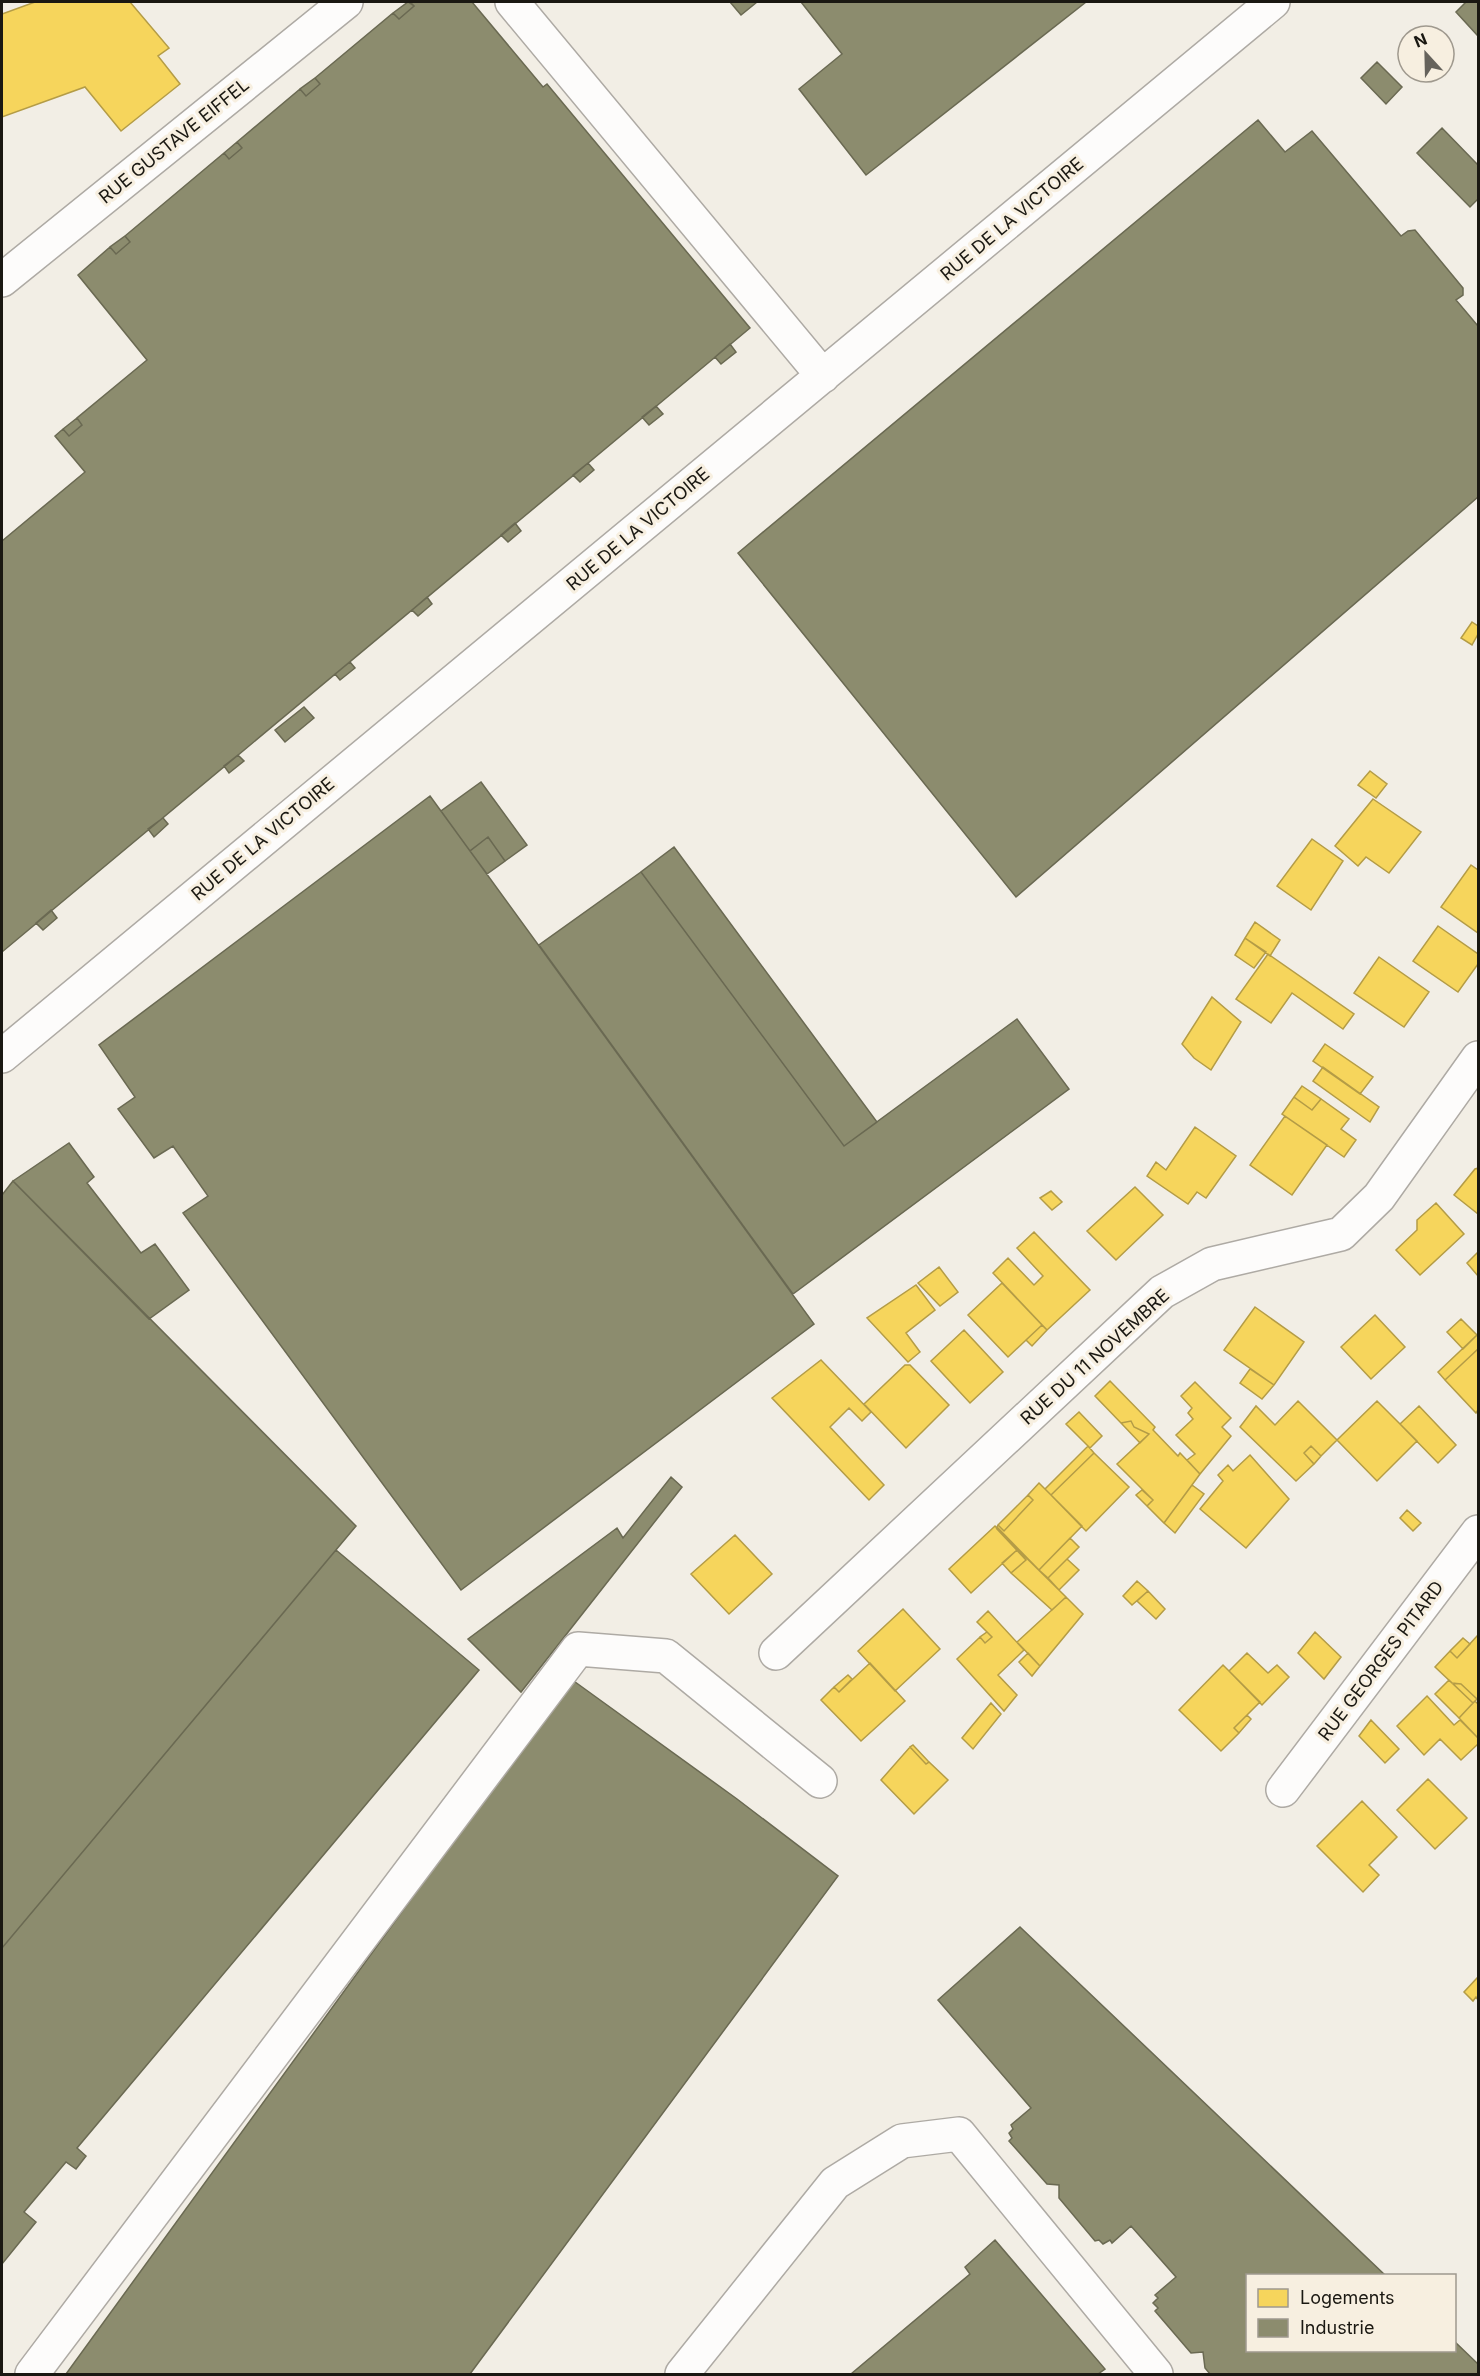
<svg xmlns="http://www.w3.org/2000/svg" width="1480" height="2376" viewBox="0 0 1480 2376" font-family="Inter,sans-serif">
<rect width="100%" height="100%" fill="#f2eee5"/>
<path fill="#f6d55c" stroke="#b49c46" stroke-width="1.5" d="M 35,2 L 130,2 L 169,48 L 158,56 L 180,84 L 121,131 L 85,87 L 2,117 L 2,14 Z
M 1472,622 L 1478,626 L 1478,634 L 1472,645 L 1461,638 Z
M 1370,771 L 1387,784 L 1376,798 L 1358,785 Z
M 1373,799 L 1421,832 L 1389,873 L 1366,857 L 1358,866 L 1335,846 Z
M 1312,839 L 1343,861 L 1311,910 L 1277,886 Z
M 1471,865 L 1478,870 L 1478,933 L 1441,907 Z
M 1255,922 L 1280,940 L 1270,956 L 1245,938 Z
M 1438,926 L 1478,954 L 1478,964 L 1458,992 L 1413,961 Z
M 1245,938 L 1266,952 L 1254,968 L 1235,955 Z
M 1268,954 L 1354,1014 L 1343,1029 L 1292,993 L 1271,1023 L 1236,999 Z
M 1379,957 L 1429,992 L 1404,1027 L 1354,993 Z
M 1212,997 L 1241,1022 L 1211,1070 L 1194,1058 L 1182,1044 Z
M 1325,1044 L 1373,1077 L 1360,1094 L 1313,1061 Z
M 1323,1067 L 1379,1107 L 1370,1122 L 1313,1081 Z
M 1302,1086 L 1321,1099 L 1312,1110 L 1294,1097 Z
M 1294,1097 L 1312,1110 L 1321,1099 L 1349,1119 L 1341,1129 L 1356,1140 L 1344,1157 L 1282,1114 Z
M 1285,1116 L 1327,1145 L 1292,1195 L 1250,1165 Z
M 1195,1127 L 1236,1156 L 1206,1198 L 1197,1192 L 1188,1204 L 1147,1176 L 1156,1162 L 1166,1170 Z
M 1478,1168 L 1478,1214 L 1454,1195 L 1475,1169 Z
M 1135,1187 L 1163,1215 L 1116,1260 L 1087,1231 Z
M 1051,1191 L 1062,1202 L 1052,1210 L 1040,1198 Z
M 1436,1203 L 1464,1234 L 1420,1275 L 1396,1250 L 1417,1230 L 1417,1220 Z
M 1034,1232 L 1090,1290 L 1047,1330 L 993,1273 L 1008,1258 L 1034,1285 L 1043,1276 L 1017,1248 Z
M 1478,1252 L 1478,1276 L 1467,1263 Z
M 939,1267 L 958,1292 L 940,1306 L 918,1283 Z
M 1002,1283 L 1042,1325 L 1008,1357 L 968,1315 Z
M 916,1285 L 935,1310 L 906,1333 L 920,1352 L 908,1362 L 867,1318 Z
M 1255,1307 L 1304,1342 L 1274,1385 L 1224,1350 Z
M 1375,1315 L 1405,1347 L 1371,1379 L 1341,1347 Z
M 1461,1319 L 1477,1335 L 1463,1349 L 1447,1332 Z
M 1042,1325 L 1047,1330 L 1032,1346 L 1026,1340 Z
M 964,1330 L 1003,1372 L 970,1403 L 931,1361 Z
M 1477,1335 L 1478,1337 L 1478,1349 L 1445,1380 L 1438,1372 Z
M 1478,1349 L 1478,1410 L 1476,1413 L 1445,1380 Z
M 821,1360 L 871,1412 L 862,1421 L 849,1408 L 830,1427 L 884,1485 L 869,1500 L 772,1398 Z
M 905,1365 L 910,1365 L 949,1405 L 906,1448 L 864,1404 Z
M 1250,1369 L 1274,1385 L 1262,1399 L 1240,1383 Z
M 1110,1381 L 1155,1427 L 1153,1430 L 1178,1456 L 1180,1453 L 1200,1474 L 1164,1523 L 1147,1506 L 1153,1500 L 1117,1464 L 1149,1434 L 1134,1427 L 1131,1421 L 1121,1423 L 1095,1396 Z
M 1195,1382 L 1231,1418 L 1222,1427 L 1231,1436 L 1200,1474 L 1187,1460 L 1195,1454 L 1176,1435 L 1193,1419 L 1188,1413 L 1192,1408 L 1181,1396 Z
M 1298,1401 L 1337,1440 L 1321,1456 L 1311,1446 L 1304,1453 L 1314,1464 L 1296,1481 L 1240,1427 L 1256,1406 L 1275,1425 Z
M 1377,1401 L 1417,1441 L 1377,1481 L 1337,1440 Z
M 1419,1406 L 1456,1445 L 1438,1463 L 1400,1424 Z
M 1079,1412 L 1102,1436 L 1090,1448 L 1066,1424 Z
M 1131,1421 L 1134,1427 L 1149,1434 L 1140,1443 L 1121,1423 Z
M 1088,1446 L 1094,1453 L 1051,1495 L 1045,1489 Z
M 1311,1446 L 1321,1456 L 1314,1464 L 1304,1453 Z
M 1094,1453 L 1129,1487 L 1086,1531 L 1051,1495 Z
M 1250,1455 L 1289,1499 L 1246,1548 L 1200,1509 L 1223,1481 L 1218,1475 L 1228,1465 L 1233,1471 Z
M 1039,1483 L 1082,1526 L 1039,1570 L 997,1527 L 998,1525 L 1004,1531 L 1033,1500 L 1028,1495 Z
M 1192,1485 L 1204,1494 L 1175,1533 L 1164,1523 Z
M 1142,1490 L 1153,1500 L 1147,1506 L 1136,1495 Z
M 1028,1495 L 1033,1500 L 1004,1531 L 998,1525 Z
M 1407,1510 L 1421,1523 L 1413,1531 L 1400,1518 Z
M 995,1526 L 1017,1550 L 971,1593 L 949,1569 Z
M 996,1528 L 1066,1597 L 1052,1610 L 1011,1573 L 1026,1560 Z
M 735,1535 L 772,1574 L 729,1614 L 691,1574 Z
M 1070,1538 L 1079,1547 L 1048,1578 L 1039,1570 Z
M 1017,1550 L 1026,1560 L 1011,1573 L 1002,1563 Z
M 1067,1559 L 1079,1570 L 1059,1590 L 1048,1578 Z
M 1137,1581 L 1148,1591 L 1132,1605 L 1123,1596 Z
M 1148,1591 L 1165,1609 L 1156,1619 L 1137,1601 Z
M 1066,1597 L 1083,1614 L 1040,1666 L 1017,1642 Z
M 903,1609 L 940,1649 L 895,1691 L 858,1651 Z
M 988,1611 L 1024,1650 L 998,1675 L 1017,1695 L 1004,1711 L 957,1659 L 980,1637 L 985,1643 L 992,1637 L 977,1622 Z
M 987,1632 L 992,1637 L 985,1643 L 980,1637 Z
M 1315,1632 L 1341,1657 L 1324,1679 L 1298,1653 Z
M 1478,1635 L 1478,1697 L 1477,1699 L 1461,1684 L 1452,1683 L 1435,1667 L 1450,1651 L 1457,1658 Z
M 1463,1638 L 1470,1644 L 1457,1658 L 1450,1651 Z
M 1028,1653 L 1040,1666 L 1032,1676 L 1019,1662 Z
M 1247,1653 L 1268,1673 L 1277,1665 L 1289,1677 L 1262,1705 L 1229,1671 Z
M 870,1663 L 905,1701 L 861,1741 L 821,1700 L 834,1687 L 839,1692 Z
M 1223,1665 L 1260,1702 L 1234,1728 L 1239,1733 L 1221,1751 L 1179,1710 Z
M 848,1675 L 852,1679 L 839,1692 L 834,1687 Z
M 1449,1680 L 1473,1703 L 1459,1718 L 1435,1694 Z
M 1452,1683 L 1461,1684 L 1477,1699 L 1473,1703 Z
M 1427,1696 L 1454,1725 L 1460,1720 L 1478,1738 L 1478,1744 L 1461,1760 L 1440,1739 L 1424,1755 L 1397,1726 Z
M 1475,1701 L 1478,1704 L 1478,1738 L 1459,1718 Z
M 991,1703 L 1001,1714 L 973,1749 L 962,1738 Z
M 1247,1715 L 1251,1719 L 1239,1733 L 1234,1728 Z
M 1371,1720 L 1399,1749 L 1385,1763 L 1359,1736 Z
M 913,1745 L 929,1762 L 926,1764 L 910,1747 Z
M 910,1747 L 926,1764 L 929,1762 L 948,1780 L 914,1814 L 881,1780 Z
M 1428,1779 L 1467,1818 L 1435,1849 L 1397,1810 Z
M 1362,1801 L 1397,1837 L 1369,1865 L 1379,1875 L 1363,1892 L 1317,1846 Z
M 1478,1977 L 1478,2000 L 1476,1997 L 1473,2001 L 1464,1992 Z"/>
<path fill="#8c8c6e" stroke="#6a6952" stroke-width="1.5" d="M 408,2 L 414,6 L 399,19 L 393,13 Z
M 410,2 L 472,2 L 543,87 L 547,84 L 750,328 L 2,952 L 2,541 L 85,472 L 55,436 L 63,429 L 69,436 L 82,425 L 77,418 L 147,360 L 78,275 L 110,247 L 116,254 L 130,242 L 125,236 L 224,153 L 229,159 L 242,148 L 237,142 L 300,89 L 306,96 L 320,84 L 315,78 L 393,13 L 399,19 L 414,6 Z
M 730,2 L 757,2 L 741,15 Z
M 801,2 L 1086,2 L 866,175 L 799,89 L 842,54 Z
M 1466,2 L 1478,2 L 1478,36 L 1456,12 Z
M 1377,62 L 1402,87 L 1386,104 L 1361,78 Z
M 315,78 L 320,84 L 306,96 L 300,89 Z
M 1258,120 L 1285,152 L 1312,131 L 1401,236 L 1408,231 L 1415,230 L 1463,288 L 1463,295 L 1456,300 L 1478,326 L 1478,497 L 1016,897 L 738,553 Z
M 1442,128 L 1478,165 L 1478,199 L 1470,207 L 1417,153 Z
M 237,142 L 242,148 L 229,159 L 224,153 Z
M 125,236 L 130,242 L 116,254 L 110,247 Z
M 730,344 L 736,352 L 721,364 L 715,357 Z
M 656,406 L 663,414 L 649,425 L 642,417 Z
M 77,418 L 82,425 L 69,436 L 63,429 Z
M 588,463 L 594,470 L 580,482 L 573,475 Z
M 515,523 L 521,531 L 508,542 L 501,535 Z
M 427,597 L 432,604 L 418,616 L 412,610 Z
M 350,662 L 355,668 L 340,680 L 335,674 Z
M 304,707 L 314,718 L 285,742 L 275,730 Z
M 238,755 L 244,761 L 229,773 L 224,766 Z
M 481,782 L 527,845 L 505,861 L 488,837 L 470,851 L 441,811 Z
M 430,796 L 814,1324 L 461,1590 L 183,1213 L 208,1196 L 173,1146 L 154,1158 L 118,1109 L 135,1097 L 99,1045 Z
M 163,818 L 168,824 L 154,837 L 148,829 Z
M 488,837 L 505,861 L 487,874 L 470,851 Z
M 674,847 L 877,1122 L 844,1146 L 641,872 Z
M 641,872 L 844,1146 L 1017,1019 L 1069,1089 L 793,1294 L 539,945 Z
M 51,910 L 57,918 L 43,930 L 36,923 Z
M 69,1143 L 94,1177 L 87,1183 L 141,1253 L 155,1244 L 189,1290 L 149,1319 L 13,1181 Z
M 13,1181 L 356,1526 L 2,1948 L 2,1195 Z
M 671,1477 L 682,1487 L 521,1692 L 468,1639 L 617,1528 L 623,1538 Z
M 336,1550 L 479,1670 L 77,2148 L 86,2156 L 76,2169 L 66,2162 L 24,2212 L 36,2222 L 2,2264 L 2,1948 Z
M 571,1679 L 737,1799 L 838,1876 L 470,2374 L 66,2374 Z
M 1020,1927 L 1386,2276 L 1248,2276 L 1248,2350 L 1454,2350 L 1454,2341 L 1478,2364 L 1478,2374 L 1210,2374 L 1205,2368 L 1203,2352 L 1191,2353 L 1155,2311 L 1158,2308 L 1153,2303 L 1158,2298 L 1155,2295 L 1176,2277 L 1131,2226 L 1112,2243 L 1110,2240 L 1103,2244 L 1099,2240 L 1095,2241 L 1059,2198 L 1059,2185 L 1047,2184 L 1009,2141 L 1012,2138 L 1009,2133 L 1013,2129 L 1011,2125 L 1031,2108 L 938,2000 Z
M 995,2240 L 1105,2369 L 1098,2374 L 851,2374 L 970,2274 L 965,2267 Z"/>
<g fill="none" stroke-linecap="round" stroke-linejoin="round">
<g stroke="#aeaaa4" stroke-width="36">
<path id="minor" d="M 512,2 L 823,376
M 2,280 L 346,2
M 2,1056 L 1273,2
M 776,1653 L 1162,1292 L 1212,1264 L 1341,1234 L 1379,1197 L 1478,1058
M 1283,1790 L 1478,1532
M 32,2374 L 578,1649 L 666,1656 L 820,1781
M 682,2374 L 835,2183 L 902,2141 L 959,2134 L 1156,2374"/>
</g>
<use href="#minor" stroke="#fdfcfb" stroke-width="33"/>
</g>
<g text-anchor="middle" stroke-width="6" stroke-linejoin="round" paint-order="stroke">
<g font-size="18" fill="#1a1812" stroke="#f7efe0">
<text transform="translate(174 141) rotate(-39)" y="6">RUE GUSTAVE EIFFEL</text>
<text transform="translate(1012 219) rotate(-40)" y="6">RUE DE LA VICTOIRE</text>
<text transform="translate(638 529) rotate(-40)" y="6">RUE DE LA VICTOIRE</text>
<text transform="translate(263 839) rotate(-40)" y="6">RUE DE LA VICTOIRE</text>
<text transform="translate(1095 1357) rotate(-42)" y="6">RUE DU 11 NOVEMBRE</text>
<text transform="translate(1381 1661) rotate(-53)" y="6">RUE GEORGES PITARD</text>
</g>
</g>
<rect width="1480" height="2376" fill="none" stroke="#1a1812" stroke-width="6"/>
<rect x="1246" y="2274" width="210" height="78" fill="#f7efe0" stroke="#9f998e" stroke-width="1.5"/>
<rect x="1258" y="2289" width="30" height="18" fill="#f6d55c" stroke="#9f998e" stroke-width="1.5"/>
<text x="1300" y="2304" font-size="18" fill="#1a1812">Logements</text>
<rect x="1258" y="2319" width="30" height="18" fill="#8c8c6e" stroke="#9f998e" stroke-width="1.5"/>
<text x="1300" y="2334" font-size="18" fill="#1a1812">Industrie</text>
<g transform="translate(1426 54) rotate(338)"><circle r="28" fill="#f7efe0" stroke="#9f998e" stroke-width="1.5"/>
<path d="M0-4.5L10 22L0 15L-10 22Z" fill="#66635c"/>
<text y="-9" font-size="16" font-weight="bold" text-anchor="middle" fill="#1a1812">N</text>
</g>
</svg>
